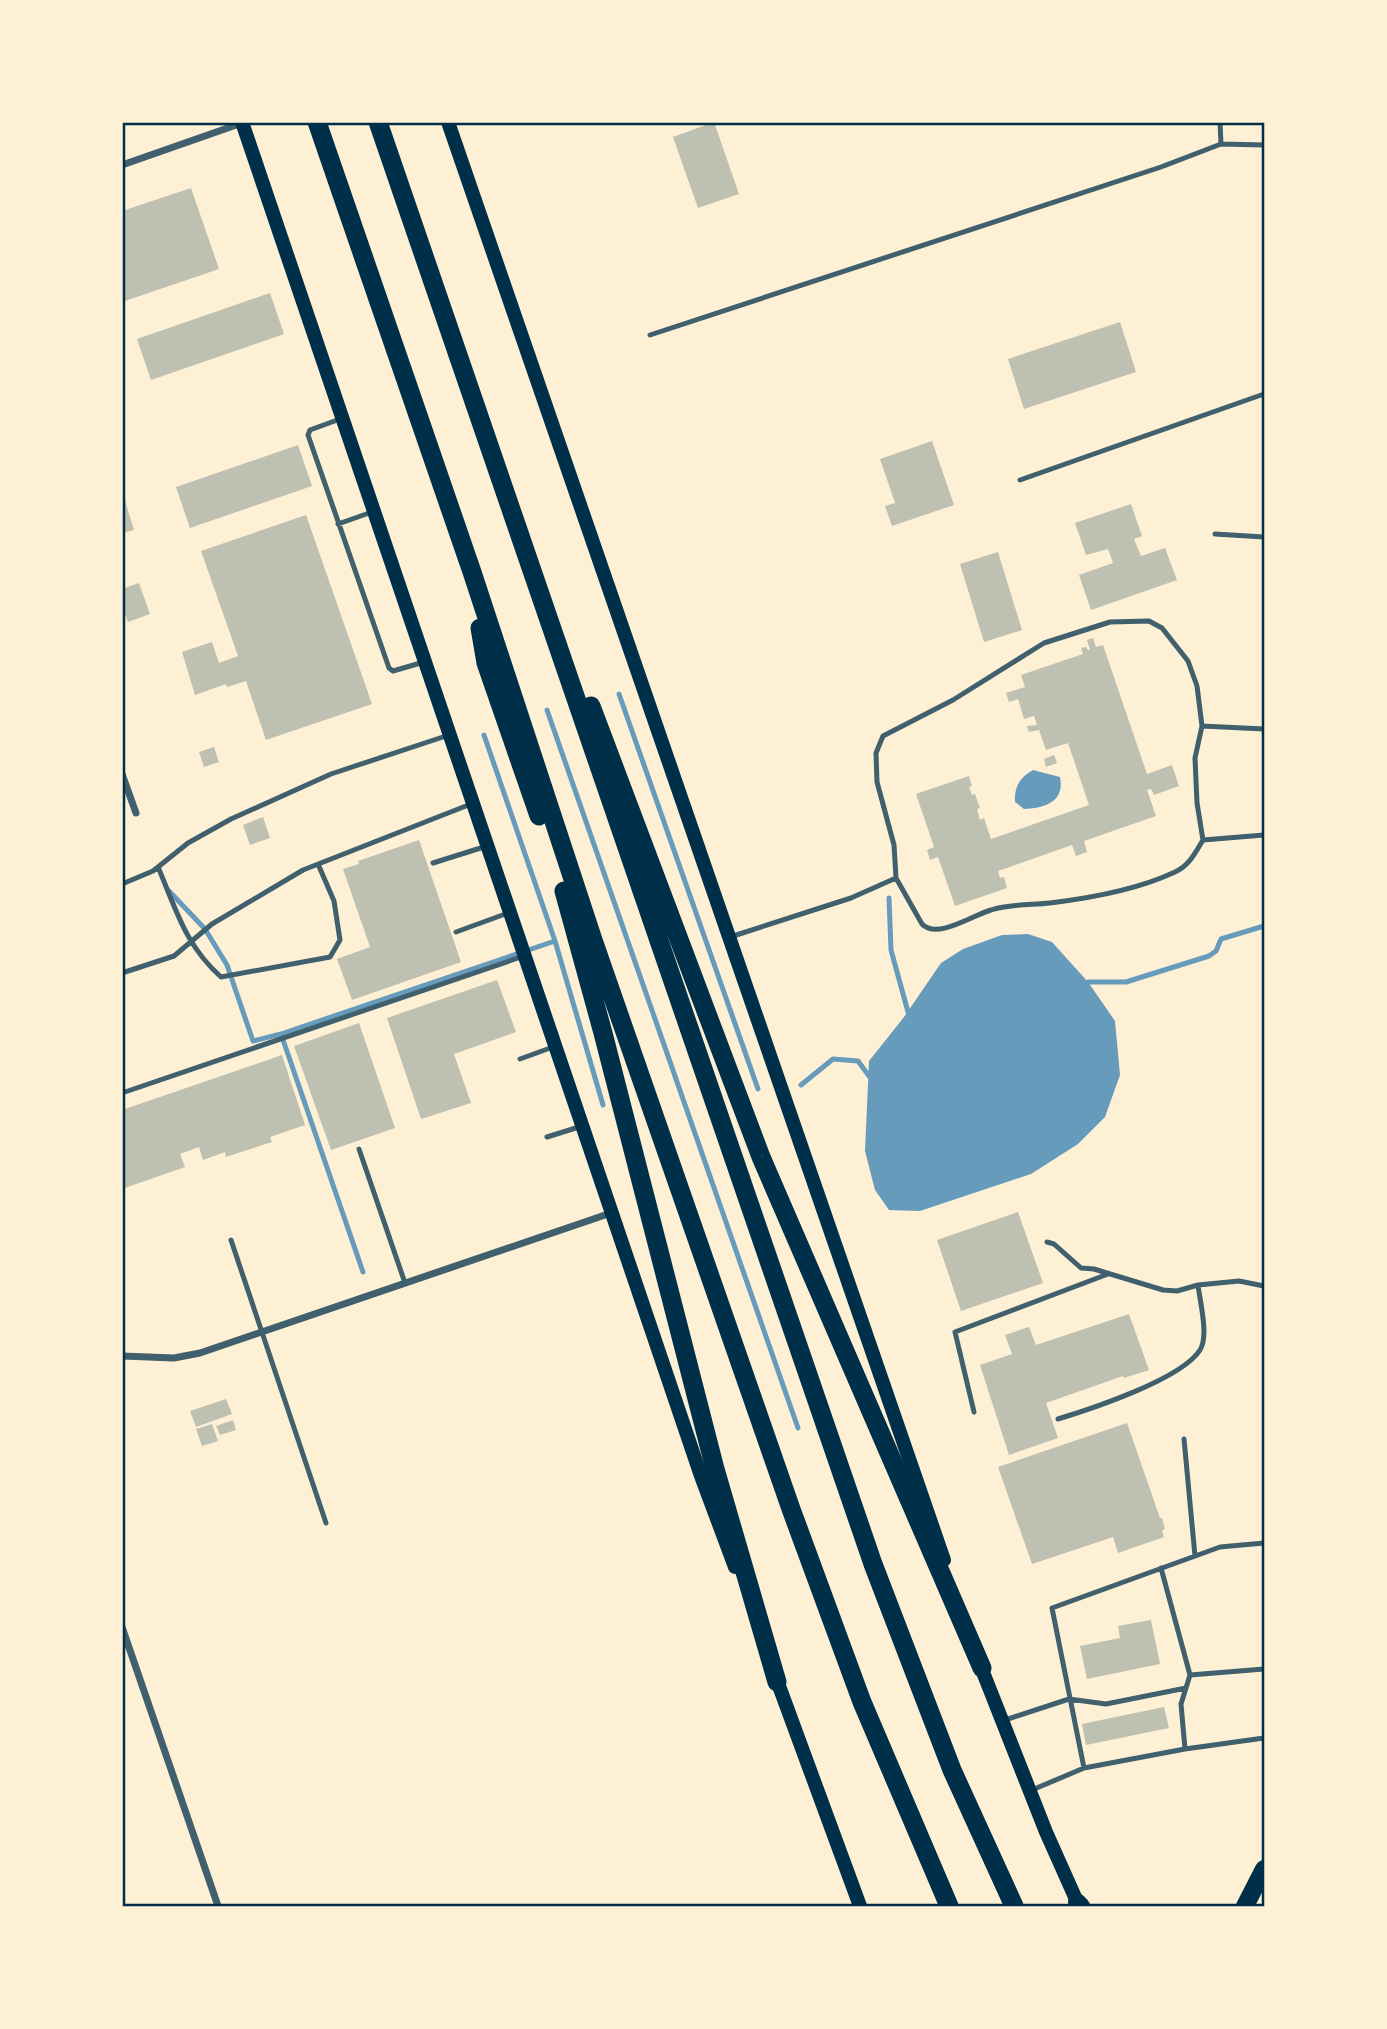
<svg xmlns="http://www.w3.org/2000/svg" width="1387" height="2029" viewBox="0 0 1387 2029" font-family="Manrope,sans-serif">
<rect width="100%" height="100%" fill="#fdf0d5"/>
<path fill="#669bbc" d="M 1033,770 L 1060,777 C 1065,802 1045,808 1024,809 L 1015,802 C 1014,787 1020,777 1033,770 Z
M 1028,934 L 1052,942 L 1088,982 L 1115,1021 L 1120,1075 L 1105,1117 L 1078,1144 L 1031,1174 L 920,1211 L 889,1210 L 875,1190 L 865,1151 L 869,1061 L 904,1017 L 941,963 L 963,949 L 1002,935 Z"/>
<g fill="none" stroke-linecap="round" stroke-linejoin="round">
<path stroke="#669bbc" stroke-width="5" d="M 619,694 L 758,1089
M 547,710 L 798,1428
M 484,735 L 555,941
M 169,891 L 205,929 L 227,965 L 253,1041 L 281,1034
M 889,898 L 891,950 L 908,1012
M 1088,982 L 1126,982 L 1209,956 L 1216,951 L 1221,939 L 1264,926
M 801,1085 L 833,1059 L 858,1061 L 869,1076
M 363,1272 L 281,1034 L 555,941 L 603,1105"/>
</g>
<path fill="#bec0b2" d="M 714,122 L 739,194 L 698,208 L 673,137 Z
M 191,188 L 219,269 L 122,302 L 122,211 Z
M 270,293 L 284,334 L 151,380 L 137,339 Z
M 1120,322 L 1136,372 L 1024,409 L 1008,359 Z
M 932,441 L 954,505 L 892,526 L 885,506 L 895,503 L 880,459 Z
M 298,445 L 312,486 L 190,528 L 176,487 Z
M 123,494 L 134,530 L 122,533 L 122,495 Z
M 1131,504 L 1142,536 L 1134,539 L 1141,556 L 1165,548 L 1177,580 L 1091,610 L 1079,575 L 1113,563 L 1108,549 L 1086,555 L 1075,523 Z
M 306,515 L 372,704 L 266,740 L 246,681 L 227,687 L 226,684 L 195,695 L 182,652 L 212,642 L 219,663 L 238,656 L 201,551 Z
M 998,552 L 1022,630 L 984,642 L 960,564 Z
M 139,583 L 150,614 L 128,622 L 122,606 L 122,589 Z
M 1093,638 L 1096,647 L 1103,645 L 1147,774 L 1172,765 L 1179,786 L 1154,795 L 1151,789 L 1147,790 L 1156,816 L 1084,841 L 1087,852 L 1076,856 L 1072,845 L 998,871 L 1000,878 L 1004,877 L 1007,888 L 955,906 L 938,857 L 930,860 L 927,850 L 934,847 L 916,794 L 969,776 L 972,786 L 969,787 L 972,795 L 975,794 L 980,808 L 977,809 L 980,820 L 984,818 L 991,839 L 1089,805 L 1068,743 L 1046,750 L 1039,730 L 1029,732 L 1027,726 L 1037,725 L 1034,716 L 1024,719 L 1018,699 L 1009,702 L 1006,693 L 1025,687 L 1021,675 L 1083,654 L 1081,648 L 1086,647 L 1088,650 L 1090,650 L 1087,640 Z
M 214,747 L 219,762 L 204,767 L 199,752 Z
M 1054,755 L 1057,763 L 1046,767 L 1044,759 Z
M 263,817 L 270,838 L 250,845 L 243,825 Z
M 419,840 L 461,962 L 352,1000 L 337,959 L 370,947 L 343,869 L 359,864 L 358,861 Z
M 497,980 L 516,1032 L 454,1054 L 471,1103 L 421,1119 L 387,1018 Z
M 359,1023 L 395,1128 L 331,1150 L 294,1046 Z
M 282,1055 L 305,1125 L 270,1137 L 272,1142 L 226,1157 L 225,1152 L 203,1160 L 199,1147 L 180,1154 L 185,1167 L 122,1189 L 122,1110 Z
M 1018,1212 L 1043,1283 L 961,1311 L 937,1240 Z
M 1129,1314 L 1149,1370 L 1124,1378 L 1123,1376 L 1046,1403 L 1058,1438 L 1009,1455 L 980,1365 L 1012,1354 L 1005,1335 L 1029,1327 L 1036,1345 Z
M 226,1399 L 232,1414 L 196,1427 L 190,1411 Z
M 233,1420 L 236,1430 L 220,1435 L 216,1426 Z
M 1127,1423 L 1160,1518 L 1162,1518 L 1165,1529 L 1162,1530 L 1164,1537 L 1118,1553 L 1113,1537 L 1032,1564 L 998,1467 Z
M 212,1424 L 218,1441 L 202,1446 L 196,1429 Z
M 1151,1620 L 1160,1664 L 1087,1679 L 1080,1646 L 1120,1638 L 1118,1626 Z
M 1164,1707 L 1169,1728 L 1086,1745 L 1082,1724 Z"/>
<g fill="none" stroke-linecap="round" stroke-linejoin="round">
<path stroke="#3f606c" stroke-width="5" d="M 1220,122 L 1221,144
M 650,335 L 1161,167 L 1221,144 L 1264,145
M 340,419 L 310,430 L 308,435 L 389,668 L 393,671 L 424,662
M 1020,480 L 1264,394
M 338,524 L 372,512
M 1215,534 L 1264,537
M 1202,726 L 1264,729
M 1203,840 L 1264,835
M 433,863 L 487,846
M 158,867 C 176,909 185,945 221,977 L 330,957 L 340,940 L 334,901 L 318,864
M 122,884 L 153,871 L 188,843 L 231,819 L 331,774 L 449,735
M 456,932 L 508,913
M 730,937 L 851,898 L 896,878 L 894,845 L 877,782 L 876,753 L 883,736 L 953,700 L 1044,643 L 1110,622 L 1149,621 L 1162,628 L 1188,661 L 1197,686 L 1202,726 L 1195,758 L 1197,803 L 1203,840 C 1195,853 1189,866 1175,872 C 1137,890 1091,898 1050,903 C 1031,905 1009,904 991,910 C 973,915 937,940 922,924 L 896,878
M 122,973 L 174,956 L 212,924 L 303,870 L 471,804
M 520,1059 L 553,1047
M 122,1093 L 524,956
M 547,1137 L 579,1127
M 359,1149 L 405,1283
M 231,1240 L 326,1523
M 1047,1242 L 1054,1244 L 1081,1268 L 1094,1269 L 1163,1290 L 1177,1291 L 1198,1285 L 1239,1281 L 1264,1286
M 974,1412 L 955,1332 L 1108,1274
M 1058,1419 C 1091,1409 1182,1379 1200,1350 C 1209,1336 1200,1302 1198,1285
M 1184,1439 L 1195,1556
M 1264,1543 L 1220,1547 L 1052,1608 L 1084,1768 L 1185,1749 L 1264,1738
M 1161,1568 L 1190,1675 L 1264,1669
M 1005,1720 L 1069,1699 L 1106,1704 L 1186,1688
M 1185,1749 L 1181,1704 L 1190,1675
M 1032,1790 L 1084,1768"/>
<path stroke="#3f606c" stroke-width="7" d="M 122,165 L 242,123
M 122,774 L 136,813
M 122,1356 L 174,1358 L 200,1353 L 611,1213
M 122,1627 L 218,1906"/>
<path stroke="#003049" stroke-width="14" d="M 242,122 L 701,1476 L 735,1567
M 448,122 L 944,1560
M 979,1662 L 1046,1832 L 1079,1906
M 775,1675 L 860,1906"/>
<path stroke="#003049" stroke-width="18" d="M 1077,1902 L 1081,1906
M 1245,1906 L 1264,1869"/>
<path stroke="#003049" stroke-width="19" d="M 317,122 L 472,572 L 593,940 L 791,1509 L 862,1702 L 949,1906
M 378,122 L 873,1564 L 952,1770 L 1014,1906
M 480,628 L 486,663 L 539,816
M 591,706 L 761,1157 L 982,1668
M 564,891 L 603,1033 L 715,1469 L 777,1682"/>
</g>
<rect width="1387" height="2029" fill="none" stroke="#fdf0d5" stroke-width="248"/>
<rect x="124" y="124" width="1139" height="1781" fill="none" stroke="#003049" stroke-width="2.5"/>
</svg>
